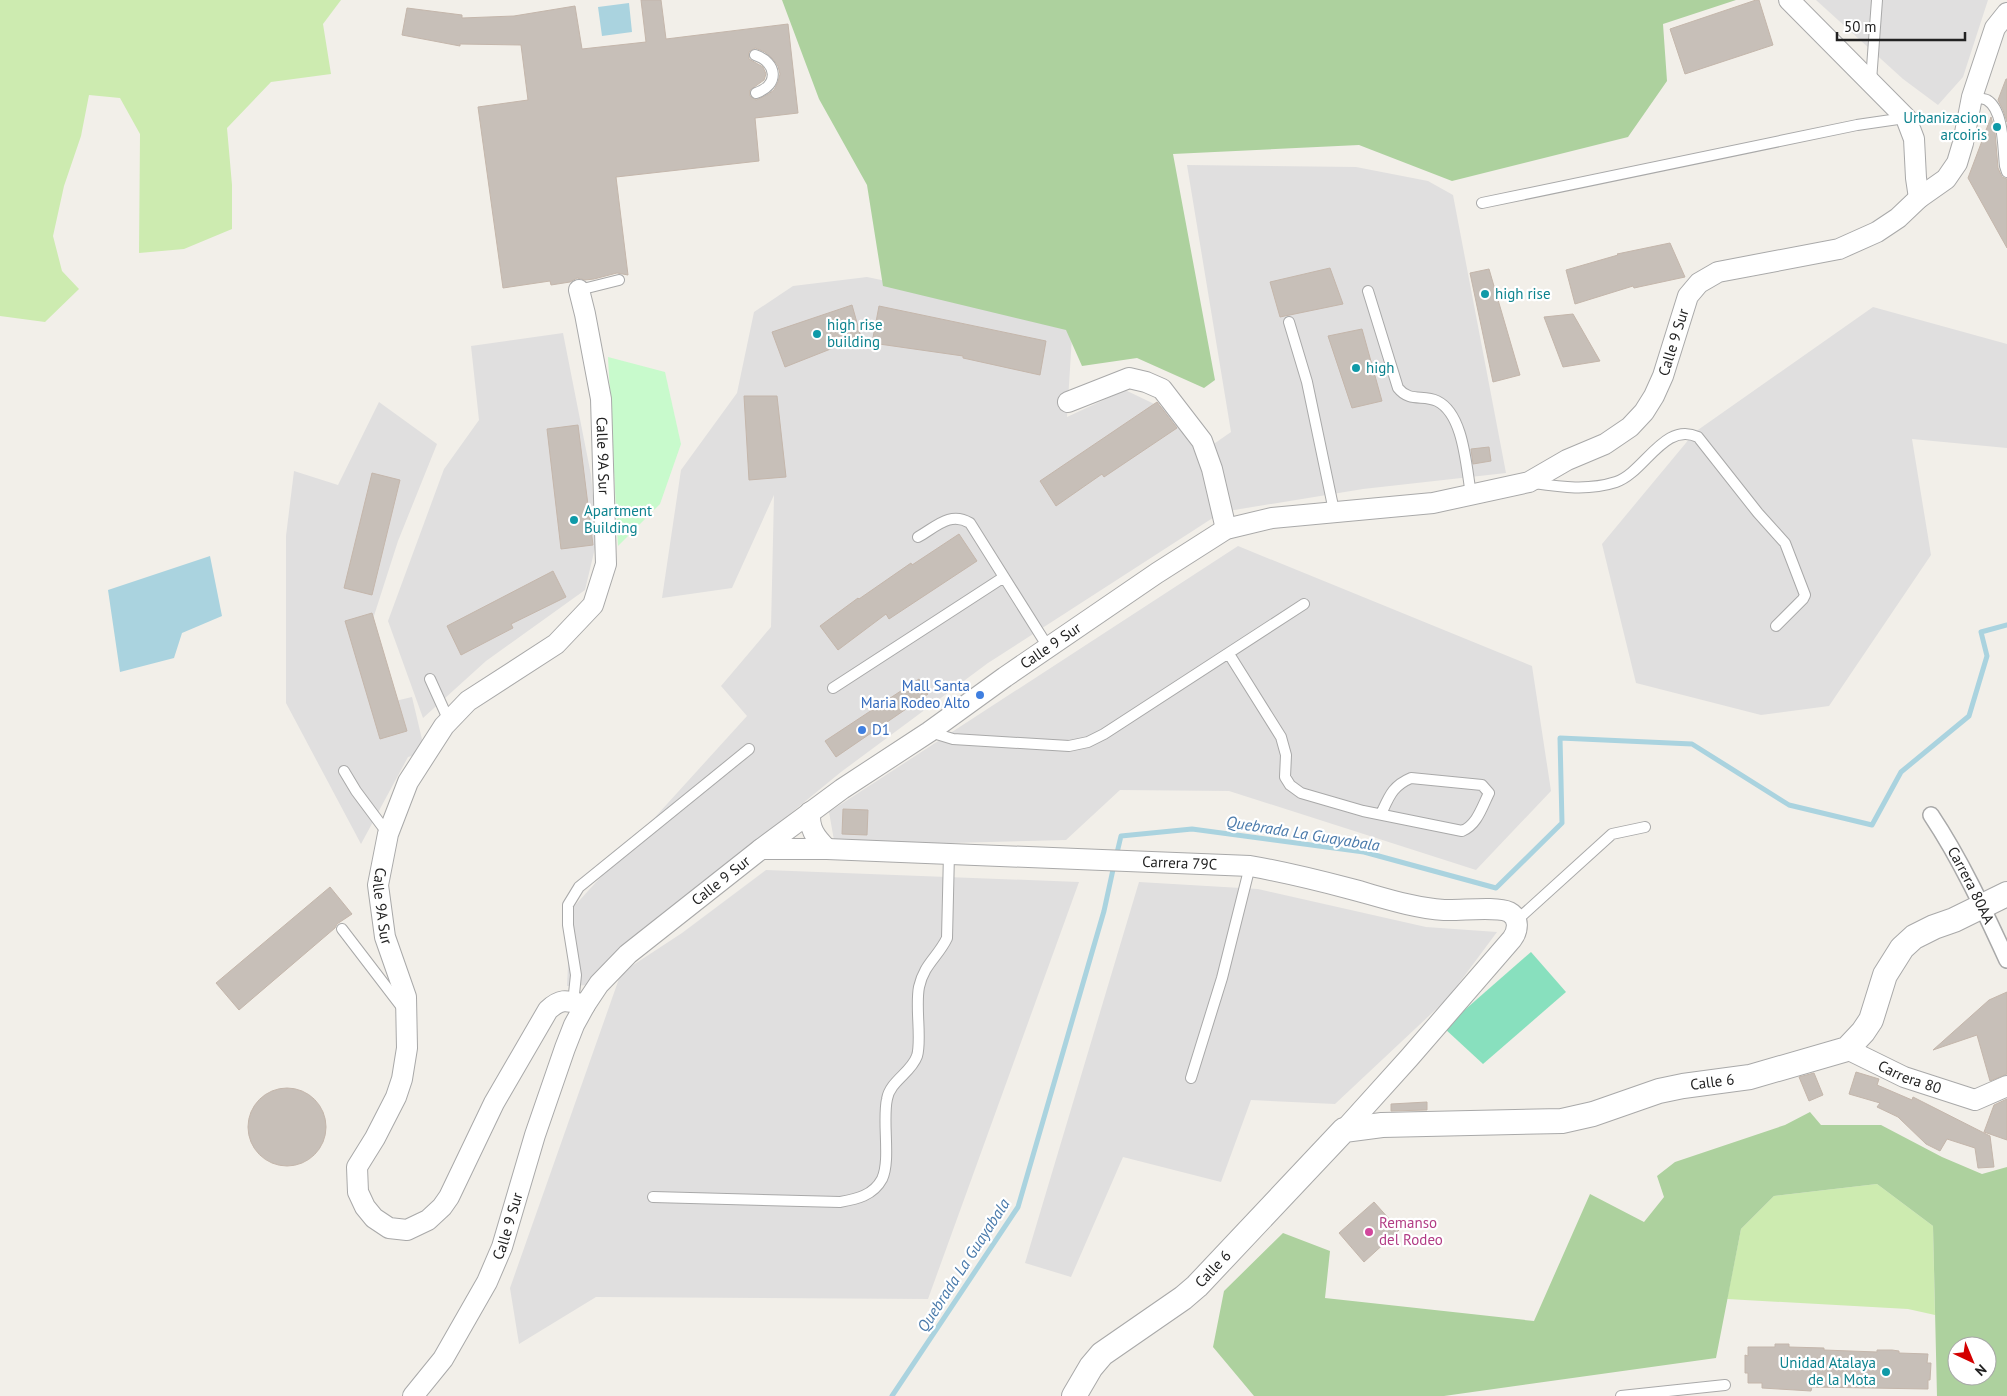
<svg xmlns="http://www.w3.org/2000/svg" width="2007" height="1396" viewBox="0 0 2007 1396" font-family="'PT Sans',sans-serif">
<rect width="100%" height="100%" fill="#f2efe9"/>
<path fill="#e0dfdf" d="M 1816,0 L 1988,0 L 1963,77 L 1938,105 L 1903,79 Z
M 1187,165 L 1356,167 L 1428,181 L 1453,195 L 1506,473 L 1363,489 L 1222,512 L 988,663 L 841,772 L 626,948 L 590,985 L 567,986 L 569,945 L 568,913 L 747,716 L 721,686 L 771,627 L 774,495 L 732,588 L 662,598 L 681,470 L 737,393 L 754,312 L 793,286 L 867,277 L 1073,320 L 1067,417 L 1125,390 L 1190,421 L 1205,450 L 1231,432 Z
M 1873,307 L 2007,344 L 2007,448 L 1912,439 L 1931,555 L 1829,706 L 1761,715 L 1636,683 L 1602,544 L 1695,432 Z
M 563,333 L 591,475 L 596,527 L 595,548 L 585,590 L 486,661 L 423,718 L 388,621 L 444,469 L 479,420 L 471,346 Z
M 379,402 L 437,444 L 398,541 L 372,622 L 391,702 L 412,697 L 425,752 L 408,757 L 361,844 L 286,703 L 286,536 L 294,471 L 338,485 Z
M 1238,546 L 1532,666 L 1551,791 L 1476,870 L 1229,791 L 1120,790 L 1066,840 L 835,846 L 829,812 Z
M 766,870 L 1079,882 L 928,1299 L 596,1297 L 519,1344 L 510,1288 L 621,973 L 682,933 Z
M 1139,882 L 1258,889 L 1426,927 L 1497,932 L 1448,998 L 1335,1104 L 1251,1100 L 1221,1182 L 1123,1157 L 1071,1277 L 1025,1263 Z"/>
<path fill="#cdebb0" d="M 0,0 L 341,0 L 323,24 L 331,74 L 271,82 L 227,128 L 232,185 L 232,229 L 184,249 L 139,253 L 140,134 L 120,98 L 89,95 L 81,136 L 64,186 L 53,236 L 62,271 L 79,289 L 45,322 L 0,316 Z
M 1877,1184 L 1933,1226 L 1935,1315 L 1908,1309 L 1727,1299 L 1741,1229 L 1774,1196 Z"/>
<path fill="#add19e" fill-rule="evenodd" d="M 782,0 L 1736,0 L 1663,24 L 1667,81 L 1628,137 L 1452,181 L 1359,145 L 1173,154 L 1215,380 L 1204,388 L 1137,358 L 1082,366 L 1066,330 L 883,286 L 867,185 L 819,99 Z
M 1810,1112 L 1821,1125 L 1881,1125 L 1942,1157 L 1982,1174 L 2007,1167 L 2007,1396 L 1937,1396 L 1933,1226 L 1877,1184 L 1774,1196 L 1741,1229 L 1716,1358 L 1444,1396 L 1254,1396 L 1213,1347 L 1224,1291 L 1283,1233 L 1330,1251 L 1325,1298 L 1534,1321 L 1590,1194 L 1644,1222 L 1664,1197 L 1657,1176 L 1675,1162 L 1785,1125 ZM 1957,1346 L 1987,1346 L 1987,1376 L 1957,1376 Z"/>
<path fill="#c8facc" d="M 608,357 L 665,372 L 681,444 L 660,504 L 618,546 Z"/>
<path fill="#88e0be" d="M 1531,952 L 1566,992 L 1483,1064 L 1444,1028 Z"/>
<path fill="#aad3df" d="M 629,3 L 632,32 L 602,36 L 598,7 Z
M 210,556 L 222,616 L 182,633 L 174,658 L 120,672 L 108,590 Z"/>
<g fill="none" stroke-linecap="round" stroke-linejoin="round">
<path stroke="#aad3df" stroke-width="5" d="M 1116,857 L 1121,836 L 1192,829 L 1364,852 L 1496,888 L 1562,823 L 1560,738 L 1692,744 L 1789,805 L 1872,825 L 1901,772 L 1969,716 L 1987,656 L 1981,632 L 2007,625
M 892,1396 L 1018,1207 L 1104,911 L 1114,865"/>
</g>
<path fill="#c7bfb8" stroke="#c4b6ab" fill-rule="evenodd" d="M 641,0 L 661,0 L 666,39 L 788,24 L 798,113 L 755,118 L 759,161 L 616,177 L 628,275 L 617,273 L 594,279 L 585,280 L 577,278 L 570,282 L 551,285 L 550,281 L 503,288 L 478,107 L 528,100 L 521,45 L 460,44 L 460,46 L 402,35 L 407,8 L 462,15 L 462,18 L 514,16 L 575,6 L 582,49 L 646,42 ZM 755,48 L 765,52 L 772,58 L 778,66 L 780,74 L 778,82 L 774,90 L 767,95 L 756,100 L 750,96 L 750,90 L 764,80 L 766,74 L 763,67 L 749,59 L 749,52 Z
M 1756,0 L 1759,0 L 1773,45 L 1685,74 L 1670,29 Z
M 2006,79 L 2007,79 L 2007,122 L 2003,110 L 1998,100 Z
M 1991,117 L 1995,132 L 1998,168 L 2002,177 L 2007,179 L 2007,248 L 1968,178 Z
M 1670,243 L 1685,277 L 1634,288 L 1633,286 L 1575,304 L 1566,270 L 1618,255 L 1617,254 Z
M 1330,268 L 1343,304 L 1280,317 L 1270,282 Z
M 1489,269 L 1520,375 L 1493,382 L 1470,273 Z
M 852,305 L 861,337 L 785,367 L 772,332 Z
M 879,306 L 1046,341 L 1040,375 L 963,358 L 963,356 L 872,343 Z
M 1573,314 L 1600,361 L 1563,367 L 1544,317 Z
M 1362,329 L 1382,401 L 1352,408 L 1328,336 Z
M 744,396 L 777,396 L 786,477 L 749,480 Z
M 1157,402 L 1177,428 L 1104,477 L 1102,474 L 1056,506 L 1040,481 Z
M 578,425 L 593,545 L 561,549 L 547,429 Z
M 1489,447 L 1491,461 L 1473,464 L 1471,449 Z
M 372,473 L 400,480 L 372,595 L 344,588 Z
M 959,534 L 977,561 L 889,619 L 886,614 L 838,650 L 820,626 L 858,598 L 859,599 L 911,563 L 912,565 Z
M 553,571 L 566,597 L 511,624 L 513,628 L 461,655 L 447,626 Z
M 372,613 L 407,731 L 380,739 L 345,621 Z
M 919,679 L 928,694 L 836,757 L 825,741 Z
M 843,809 L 868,810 L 867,835 L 842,834 Z
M 330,887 L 352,914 L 337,924 L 335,928 L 239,1010 L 216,983 Z
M 2007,992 L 2007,1074 L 1990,1081 L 1977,1035 L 1933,1050 L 1989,1000 Z
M 1856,1072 L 1879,1079 L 1877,1085 L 1912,1100 L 1913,1097 L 1990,1136 L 1994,1167 L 1978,1168 L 1975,1148 L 1947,1139 L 1940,1151 L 1926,1144 L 1898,1117 L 1877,1107 L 1880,1103 L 1849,1094 Z
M 1814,1073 L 1823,1095 L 1809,1101 L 1799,1077 Z
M248 1127a39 39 0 1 1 78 0a39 39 0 1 1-78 0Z
M 2007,1099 L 2007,1140 L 1984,1132 L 1994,1105 Z
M 1427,1102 L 1427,1110 L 1391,1111 L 1391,1104 Z
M 1374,1202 L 1399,1230 L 1364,1262 L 1339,1233 Z
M 1775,1344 L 1789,1344 L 1789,1347 L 1824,1348 L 1824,1350 L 1877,1352 L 1877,1350 L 1892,1350 L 1899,1351 L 1899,1353 L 1928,1354 L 1927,1363 L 1931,1363 L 1930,1380 L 1928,1380 L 1928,1389 L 1812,1387 L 1811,1391 L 1762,1388 L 1762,1383 L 1748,1383 L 1748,1373 L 1745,1373 L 1745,1355 L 1748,1356 L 1748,1347 L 1775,1347 Z"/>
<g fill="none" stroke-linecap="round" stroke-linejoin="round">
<g stroke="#a9a9a9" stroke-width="12">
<path id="service" d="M 755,55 C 777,62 780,85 756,93
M 1871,81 L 1877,0
M 1972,97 C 1976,98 1983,98 1987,100 C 2004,110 2003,149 2005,166 L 2007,172
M 1482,203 L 1857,125 L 1905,118
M 579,290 L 619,280
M 1368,291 L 1398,388 C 1410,403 1423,394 1437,401 C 1464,414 1466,467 1471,494
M 1289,322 L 1307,382 L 1334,511
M 1533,483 C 1561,487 1588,491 1616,482 C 1645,472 1664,421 1698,437 L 1758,513 L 1785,543 L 1805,595 L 1803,599 L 1776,626
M 918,537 C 936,527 950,511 970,523 L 1048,647
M 1229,654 L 1281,737 L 1286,755 L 1285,777 L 1290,785 L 1301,793 L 1363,811 L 1462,831 C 1477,825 1482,807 1489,793 L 1482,785 L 1411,778 C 1392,786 1389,797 1381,814
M 430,679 L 449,721
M 833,688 L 1004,577
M 930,732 L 953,739 L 1069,746 L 1088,742 L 1104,734 L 1304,604
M 344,771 L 356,791 L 388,834
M 1516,921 L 1612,834 L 1645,827
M 342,929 L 404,1010
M 573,1003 L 576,975 L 568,925 L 568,905 L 579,887 L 749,749
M 1191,1078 L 1222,978 L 1250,866
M 653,1197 L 840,1202 C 856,1199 873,1196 882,1179 C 891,1160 882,1121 887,1099 C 890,1081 911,1073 917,1056 C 922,1040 915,1007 919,987 C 924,964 938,957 947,938 L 949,853
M 1621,1396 L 1725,1385"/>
</g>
<g stroke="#a9a9a9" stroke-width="18">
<g id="pedestrian">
<path id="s1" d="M 1931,815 C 1961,860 1984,910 2007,960"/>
</g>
</g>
<g stroke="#a9a9a9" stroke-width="22">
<g id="minor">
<path d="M 1789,0 L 1906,118 L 1914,139 L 1916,178 L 1919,198"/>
<path id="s2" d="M 579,290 L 585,314 L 601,399 L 606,564 L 593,605 L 556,644 L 468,701 L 444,726 L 408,782 L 388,834 L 378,885 L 385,937 L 406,997 L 407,1048 L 402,1079 L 396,1097 L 375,1138 L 357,1167 L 358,1192 L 365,1207 L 374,1218 L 389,1228 L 407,1230 L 428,1220 L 442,1207 L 449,1197 L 494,1103 L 548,1010 C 562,997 568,1001 585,1005"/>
<path d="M 1068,402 L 1129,378 L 1146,382 L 1162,389 L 1202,441 L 1212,469 L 1226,529"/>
<path d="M 810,812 C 809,829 815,837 827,849"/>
<path id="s3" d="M 761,849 L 827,849 L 1250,866 C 1284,872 1317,880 1351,889 C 1381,897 1412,908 1444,910 C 1460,911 1496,906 1509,912 C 1520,918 1518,931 1512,939 L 1409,1058 L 1344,1130"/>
<path id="s4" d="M 1847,1049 L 1904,1077 L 1975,1100 L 2007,1086"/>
<path id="s5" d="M 413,1396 L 443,1359 L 487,1282 L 502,1247 L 535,1135 L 565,1048 L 574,1025 L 585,1005 L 599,984 L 628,954 L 761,849 L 842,789 L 929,732 L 1005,677 L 1157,573 L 1226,529 L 1272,518 L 1433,503 L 1529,482 L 1567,460 L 1605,444 L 1630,427 L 1644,412 L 1654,396 L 1663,376 L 1688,296 L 1699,283 L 1718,272 L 1839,249 L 1877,232 L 1898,218 L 1919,198 L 1946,179 L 1957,163 L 1963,143 L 1972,97 L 1995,28 L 2007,13"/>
</g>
</g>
<g stroke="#a9a9a9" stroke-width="26">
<g id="tertiary">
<path id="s6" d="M 1074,1396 L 1091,1367 L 1102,1354 L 1183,1298 L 1197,1286 L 1344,1130 L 1382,1125 L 1562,1121 L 1593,1114 L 1659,1091 L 1683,1086 L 1750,1077 L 1847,1049 L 1863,1032 L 1871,1020 L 1885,975 L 1902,948 L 1914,937 L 1934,927 L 1954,920 L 2007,894"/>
</g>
</g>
<use href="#service" stroke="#fff" stroke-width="10"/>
<use href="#pedestrian" stroke="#fff" stroke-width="15"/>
<use href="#minor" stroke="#fff" stroke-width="20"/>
<use href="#tertiary" stroke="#fff" stroke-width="24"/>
</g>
<g fill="#0f9aa8" stroke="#fff" stroke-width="2">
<circle cx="1997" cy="127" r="5"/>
<circle cx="1485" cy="294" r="5"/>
<circle cx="817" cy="334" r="5"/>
<circle cx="1356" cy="368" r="5"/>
<circle cx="574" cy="520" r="5"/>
<circle cx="1886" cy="1372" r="5"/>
</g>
<g fill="#3f7fe0" stroke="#fff" stroke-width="2">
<circle cx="980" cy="695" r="5"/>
<circle cx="862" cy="730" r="5"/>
</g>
<circle fill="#d1479c" stroke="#fff" stroke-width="2" cx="1369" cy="1232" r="5"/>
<g text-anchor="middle" stroke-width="4.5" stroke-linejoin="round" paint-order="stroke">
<g font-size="15" fill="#0d838f" stroke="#fff" text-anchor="start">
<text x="1987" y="123" text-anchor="end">Urbanizacion<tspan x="1987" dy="17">arcoiris</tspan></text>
<text x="1495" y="299">high rise</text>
<text x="827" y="330">high rise<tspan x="827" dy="17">building</tspan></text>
<text x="1366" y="373">high</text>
<text x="584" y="516">Apartment<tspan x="584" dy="17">Building</tspan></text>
<text x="1876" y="1368" text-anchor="end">Unidad Atalaya<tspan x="1876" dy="17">de la Mota</tspan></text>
</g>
<g font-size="15" fill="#222" stroke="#fff">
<text dy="5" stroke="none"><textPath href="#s5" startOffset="1751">Calle 9 Sur</textPath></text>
<text dy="5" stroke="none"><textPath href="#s2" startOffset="168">Calle 9A Sur</textPath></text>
<text dy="5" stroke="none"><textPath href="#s5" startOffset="1021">Calle 9 Sur</textPath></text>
<text dy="5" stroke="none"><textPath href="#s3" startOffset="419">Carrera 79C</textPath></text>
<text dy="5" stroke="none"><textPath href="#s5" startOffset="616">Calle 9 Sur</textPath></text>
<text dy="5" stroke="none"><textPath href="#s1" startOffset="81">Carrera 80AA</textPath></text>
<text dy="5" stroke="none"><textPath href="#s2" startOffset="708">Calle 9A Sur</textPath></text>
<text dy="5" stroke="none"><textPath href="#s4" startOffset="69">Carrera 80</textPath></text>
<text dy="5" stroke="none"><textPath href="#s6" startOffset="756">Calle 6</textPath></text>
<text dy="5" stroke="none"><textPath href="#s5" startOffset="196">Calle 9 Sur</textPath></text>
<text dy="5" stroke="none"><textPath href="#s6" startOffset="191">Calle 6</textPath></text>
</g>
<g font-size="15" fill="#366cbe" stroke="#fff" text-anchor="end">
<text x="970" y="691">Mall Santa<tspan x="970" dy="17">Maria Rodeo Alto</tspan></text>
<text x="872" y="735" text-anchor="start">D1</text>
</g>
<g font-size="15" fill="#b23c85" stroke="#fff" text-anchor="start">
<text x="1379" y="1228">Remanso<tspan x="1379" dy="17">del Rodeo</tspan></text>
</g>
<g font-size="16" font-style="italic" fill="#4a7aab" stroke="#fff">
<text transform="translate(1303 833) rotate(9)" y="6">Quebrada La Guayabala</text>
<text transform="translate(963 1265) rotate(-57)" y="6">Quebrada La Guayabala</text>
</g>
</g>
<g transform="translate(1972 1361) rotate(136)"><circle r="24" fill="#ffffff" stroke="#a7a7a7"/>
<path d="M0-4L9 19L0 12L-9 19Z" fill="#d40000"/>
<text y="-8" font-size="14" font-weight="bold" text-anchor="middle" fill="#222222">N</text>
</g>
<path d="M1837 32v8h128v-8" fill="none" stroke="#222222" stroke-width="2.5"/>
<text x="1844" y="32" font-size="15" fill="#222222" stroke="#ffffff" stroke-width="4" paint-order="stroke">50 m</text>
</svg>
